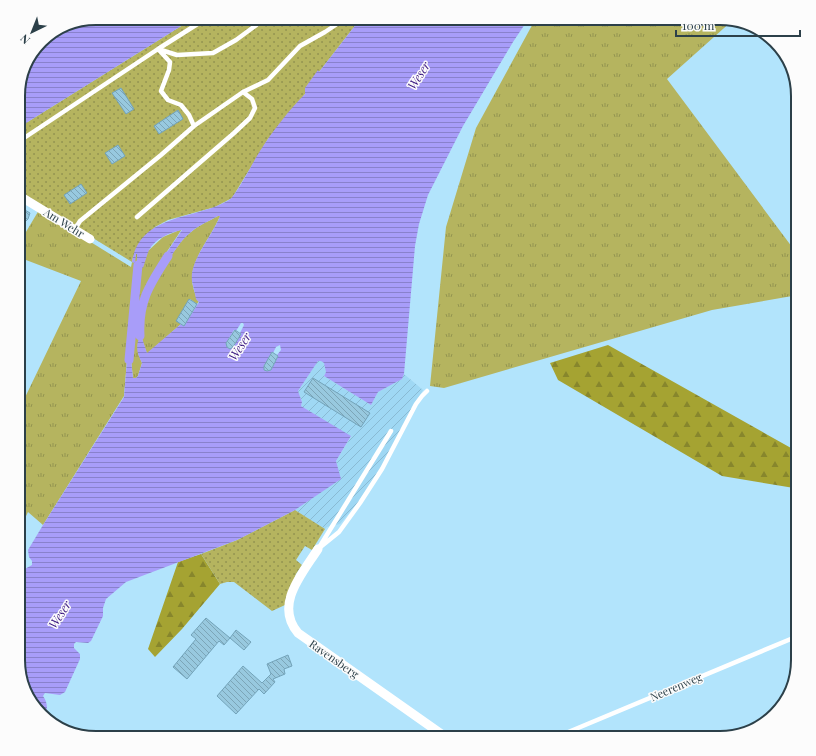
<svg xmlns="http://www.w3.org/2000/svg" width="816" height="756" viewBox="0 0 816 756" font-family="'Playfair Display',serif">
<defs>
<pattern id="industrial-furrows" width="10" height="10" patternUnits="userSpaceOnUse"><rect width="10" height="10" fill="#9fd8f4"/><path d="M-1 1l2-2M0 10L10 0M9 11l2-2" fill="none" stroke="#89bad3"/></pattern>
<pattern id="grass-tufts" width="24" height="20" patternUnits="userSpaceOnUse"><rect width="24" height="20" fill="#b5b45f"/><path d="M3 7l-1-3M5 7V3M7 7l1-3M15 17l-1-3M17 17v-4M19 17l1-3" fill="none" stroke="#939450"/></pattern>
<pattern id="forest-firs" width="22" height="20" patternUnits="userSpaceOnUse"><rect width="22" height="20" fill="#a5a332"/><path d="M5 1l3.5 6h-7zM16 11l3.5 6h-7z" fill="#87862c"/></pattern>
<pattern id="park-dots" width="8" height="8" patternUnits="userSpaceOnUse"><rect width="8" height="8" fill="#b5b45f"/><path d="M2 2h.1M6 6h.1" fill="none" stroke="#939450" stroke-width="1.8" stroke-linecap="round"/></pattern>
<pattern id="water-rules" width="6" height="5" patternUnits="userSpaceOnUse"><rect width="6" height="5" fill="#a89df9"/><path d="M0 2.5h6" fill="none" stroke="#8981cc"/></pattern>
<pattern id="building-back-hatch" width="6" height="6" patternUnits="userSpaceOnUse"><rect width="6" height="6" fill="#98c9df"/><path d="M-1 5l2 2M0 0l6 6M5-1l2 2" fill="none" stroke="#7ca5b7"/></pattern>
</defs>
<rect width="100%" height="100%" fill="#b2e4fc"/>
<path fill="url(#industrial-furrows)" d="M 321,360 L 324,363 L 326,367 L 326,372 L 324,376 L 371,405 L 378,392 L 402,379 L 404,374 L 423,390 L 381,467 L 359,501 L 340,524 L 327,527 L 325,529 L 295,510 L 340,479 L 336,461 L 351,437 L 301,406 L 302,402 L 298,391 L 313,368 L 318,361 Z"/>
<path fill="url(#grass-tufts)" d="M 536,18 L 725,18 L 733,20 L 667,79 L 798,255 L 798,295 L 712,310 L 444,388 L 430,386 L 446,227 L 476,128 Z
M 39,210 L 131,267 L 132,262 L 134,263 L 136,254 L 149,250 L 163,237 L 182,229 L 152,274 L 165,254 L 170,257 L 158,278 C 168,262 177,243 191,232 C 199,225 209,221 218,216 L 220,216 C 212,236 192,257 192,279 C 192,285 195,293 197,300 L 199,301 L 197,304 L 190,299 L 181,324 L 147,354 L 142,339 L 138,353 L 142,363 L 138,376 L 136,378 L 133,378 L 131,360 L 127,360 L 124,396 L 43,525 L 28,512 L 18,533 L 18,412 L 81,281 L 26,260 L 18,255 L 18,241 L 20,242 Z"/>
<path fill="url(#forest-firs)" d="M 608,345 L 791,448 L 794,488 L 722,476 L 558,380 L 550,363 Z
M 201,554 L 220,584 L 182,629 L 155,657 L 148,649 L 178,562 Z"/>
<path fill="url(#park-dots)" d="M 194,18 L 361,18 L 319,72 L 305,94 L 268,139 L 232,198 L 215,207 L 168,220 L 155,227 L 133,257 L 132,262 L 18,192 L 18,128 Z
M 295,510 L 325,529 L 312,550 L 305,546 L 296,560 L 302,565 L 296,574 L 285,605 L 272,611 L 234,582 L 227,582 L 220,584 L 201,554 L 237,540 Z"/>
<path fill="url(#water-rules)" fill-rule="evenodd" d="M 96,18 L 194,18 L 18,128 L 18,90 L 26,61 L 43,39 L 48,36 Z
M 361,18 L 529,18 L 513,42 L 463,126 L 428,195 L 419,224 L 415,246 L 404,374 L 402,379 L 378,392 L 371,405 L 324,376 L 326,372 L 324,363 L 321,361 L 318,361 L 298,391 L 302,402 L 301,406 L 351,436 L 336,461 L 341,479 L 295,510 L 237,540 L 126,582 L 106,599 L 103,608 L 103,616 L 91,641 L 88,643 L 76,642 L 74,644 L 74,648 L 80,654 L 80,659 L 65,692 L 60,695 L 45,693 L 43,696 C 48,703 48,710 44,717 L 41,715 L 18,665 L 18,577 L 23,570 L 32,565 L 32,561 L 29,557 L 28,550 L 43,525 L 124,397 L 127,360 L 131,360 L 133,378 L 136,378 L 138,376 L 142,363 C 137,353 135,347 140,336 L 142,338 L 147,353 L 181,324 L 184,326 L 199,302 L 196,299 C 195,293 193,287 192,281 C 189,261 213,235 220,216 L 218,216 C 209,221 199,225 191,232 C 177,243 168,263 158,278 L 170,257 L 165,255 L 152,274 L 182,230 C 170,232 155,239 149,250 C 147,255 145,262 143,268 L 137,264 L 137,254 L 136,254 L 135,263 L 132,262 C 140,213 196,220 229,200 C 236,196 254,160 260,151 C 272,132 289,110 305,94 L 305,88 L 318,70 L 319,72 ZM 241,323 L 243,323 L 244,325 L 240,333 L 241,334 L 233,347 L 230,349 L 227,347 L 226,343 L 234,330 L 236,331 ZM 280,345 L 281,350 L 277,355 L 278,356 L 271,370 L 267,371 L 264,370 L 264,366 L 272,352 L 273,353 L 276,347 Z"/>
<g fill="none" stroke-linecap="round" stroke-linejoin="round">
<path stroke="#a89df9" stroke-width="9" d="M 140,336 C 138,301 150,284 168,256
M 129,360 L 138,265"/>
</g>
<path fill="url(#building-back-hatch)" stroke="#73a3b9" d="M 121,88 L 134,109 L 126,114 L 112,93 Z
M 178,110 L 183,119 L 159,134 L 154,126 Z
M 118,145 L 125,156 L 112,164 L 105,153 Z
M 81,184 L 87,193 L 70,204 L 64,195 Z
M 18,206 L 30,213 L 28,219 L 24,223 L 18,219 Z
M 189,299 L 197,304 L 184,326 L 176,321 Z
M 235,330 L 241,334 L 233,347 L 230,349 L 227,347 L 226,343 Z
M 272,352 L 278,356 L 271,370 L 267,371 L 264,370 L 264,366 Z
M 313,378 L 370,413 L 361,427 L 304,392 Z
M 206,618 L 230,638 L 224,645 L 219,641 L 187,679 L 173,667 L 196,639 L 191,635 Z
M 236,630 L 251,642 L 244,650 L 230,638 Z
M 288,655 L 292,666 L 284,669 L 285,674 L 273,679 L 275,682 L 264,694 L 259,689 L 236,714 L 217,696 L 243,666 L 262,683 L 271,674 L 267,664 Z"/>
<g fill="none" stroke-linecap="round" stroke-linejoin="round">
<path stroke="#fff" stroke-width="4.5" d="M 158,49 L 177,55 L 213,53 L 236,40 L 266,18
M 159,50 L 170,62 L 169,70 L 161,91 L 168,100 L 181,105 L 189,115 L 194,126
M 18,142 L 158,49 L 207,18
M 137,217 L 234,133 L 250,118 L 255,108 L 252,99 L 243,92
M 75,229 L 80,221 L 161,155 L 194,126 L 243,92 L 268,80 L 300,46 L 325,32 L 346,18
M 320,546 L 391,431
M 318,549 L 339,532 L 360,503 L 382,469 L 416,404 L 422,396 L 427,391
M 554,738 L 798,636"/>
<path stroke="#fff" stroke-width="9" d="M 18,195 L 90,239
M 318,549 C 302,574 274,605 298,633 L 447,738"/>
</g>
<g text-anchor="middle" stroke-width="3" stroke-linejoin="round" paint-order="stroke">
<g font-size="11" fill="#2c4049" stroke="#fcfcfc">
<text transform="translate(64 223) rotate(32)" y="4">Am Wehr</text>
<text transform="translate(334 659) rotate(35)" y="4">Ravensberg</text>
<text transform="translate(676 687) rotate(-23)" y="4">Neerenweg</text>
</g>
<g font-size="12" font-style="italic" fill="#36137e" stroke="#fcfcfc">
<text transform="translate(419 76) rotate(-57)" y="4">Weser</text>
<text transform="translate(240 347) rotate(-57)" y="4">Weser</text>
<text transform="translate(60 615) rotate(-57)" y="4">Weser</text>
</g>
</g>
<path d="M0 0H816V756H0ZM96 25H720A71 71 0 0 1 791 96V660A71 71 0 0 1 720 731H96A71 71 0 0 1 25 660V96A71 71 0 0 1 96 25Z" fill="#fcfcfc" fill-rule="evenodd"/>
<path fill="none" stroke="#2c4049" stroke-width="2" d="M96 25H720A71 71 0 0 1 791 96V660A71 71 0 0 1 720 731H96A71 71 0 0 1 25 660V96A71 71 0 0 1 96 25Z"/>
<g transform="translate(32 32) rotate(223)" stroke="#fcfcfc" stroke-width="3" paint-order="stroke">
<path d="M0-3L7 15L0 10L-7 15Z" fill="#2c4049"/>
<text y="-6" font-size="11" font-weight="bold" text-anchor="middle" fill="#2c4049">N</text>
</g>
<path d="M676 30v6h124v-6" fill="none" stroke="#2c4049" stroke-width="2"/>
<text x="682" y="30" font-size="12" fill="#2c4049" stroke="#fcfcfc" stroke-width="3" paint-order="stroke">100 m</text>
</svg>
